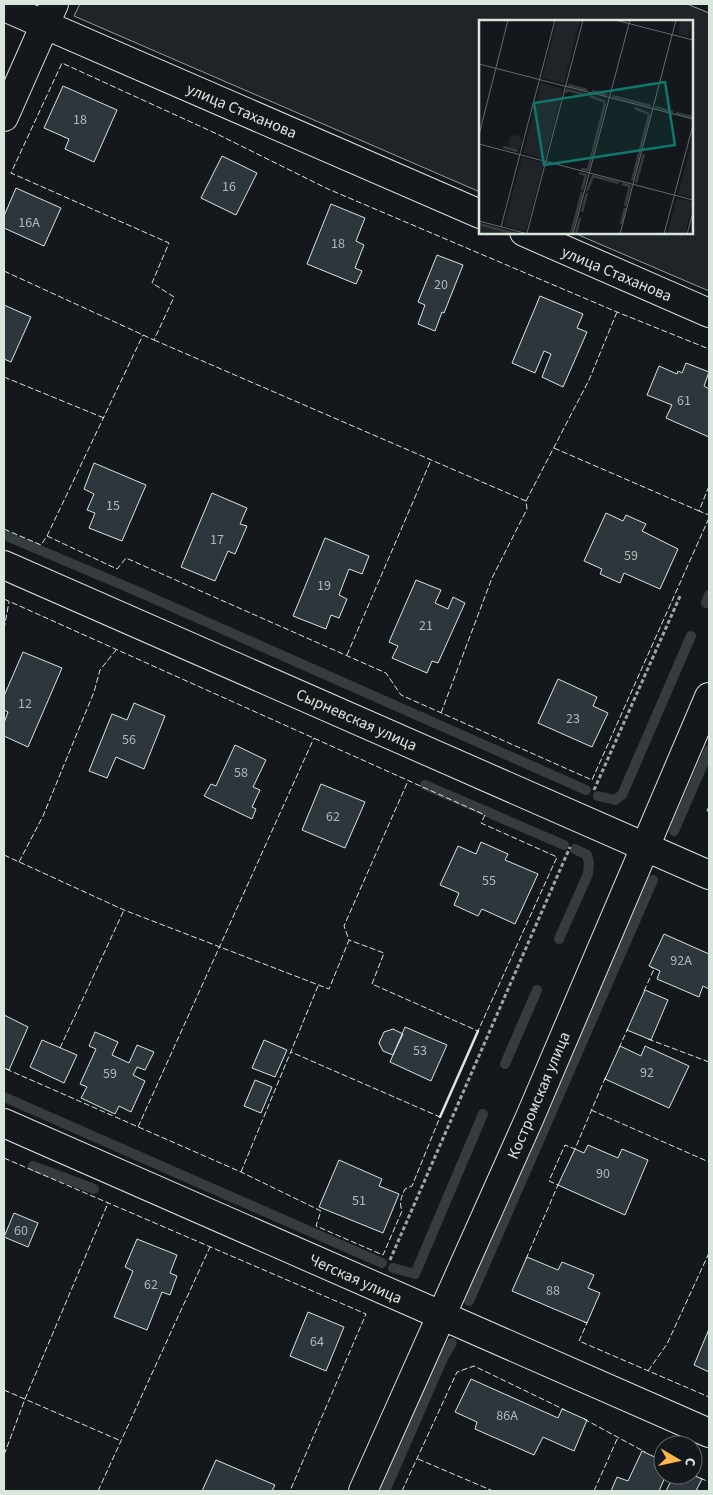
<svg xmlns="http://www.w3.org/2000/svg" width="713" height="1495" viewBox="0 0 713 1495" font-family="'Source Sans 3',sans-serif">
<rect width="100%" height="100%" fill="#14181c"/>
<path fill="#202428" stroke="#939e99" d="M 80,4 L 687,4 L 709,13 L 709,291 L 574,233 L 692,232 L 692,21 L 480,21 L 480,192 L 74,16 Z"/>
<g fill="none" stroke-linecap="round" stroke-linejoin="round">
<path stroke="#363b3e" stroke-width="10" d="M 4,535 L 132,589 L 586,790
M 706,603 L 709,595
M 425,785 L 564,845
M 598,796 L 615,800 L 622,795 L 691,636
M 674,831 L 709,750
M 559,939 L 588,874 L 589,863 L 587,855 L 575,849
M 505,1064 L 537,990
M 4,1097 L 382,1263
M 33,1166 L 94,1189
M 393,1268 L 415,1274 L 483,1114
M 469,1301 L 653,880
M 385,1491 L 443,1358 L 452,1343"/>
</g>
<path fill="#2c363c" stroke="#d8e6dc" d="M 63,86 L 117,110 L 94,162 L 65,149 L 69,139 L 44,128 Z
M 222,156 L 257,173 L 236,215 L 201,198 Z
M 16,188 L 61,208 L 44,246 L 4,228 L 4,216 Z
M 331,204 L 365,218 L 356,241 L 364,245 L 355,268 L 362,271 L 356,284 L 307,264 Z
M 437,255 L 463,265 L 444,313 L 442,312 L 435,331 L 418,324 L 425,305 L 418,302 Z
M 540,296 L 583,314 L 577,328 L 587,332 L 563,387 L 542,377 L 551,354 L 544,351 L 535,373 L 512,363 Z
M 4,305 L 31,317 L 11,362 L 4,359 Z
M 686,363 L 709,372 L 704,386 L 709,389 L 709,437 L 666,418 L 672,405 L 647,395 L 659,366 L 677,374 L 678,371 L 682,373 Z
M 94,463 L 146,485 L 122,541 L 89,528 L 95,513 L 87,510 L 94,494 L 84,489 Z
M 212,493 L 247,508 L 240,524 L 247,526 L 235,554 L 228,551 L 215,581 L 181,567 Z
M 606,513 L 623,521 L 626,515 L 646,524 L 642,531 L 678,549 L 660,589 L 624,573 L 620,583 L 600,574 L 602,569 L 584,561 Z
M 325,538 L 369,556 L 362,574 L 349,569 L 339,595 L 347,599 L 339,618 L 331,615 L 326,629 L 293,616 Z
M 416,580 L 441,590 L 435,603 L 448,609 L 453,597 L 465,603 L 438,663 L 432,661 L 427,673 L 392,658 L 398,646 L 389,642 Z
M 23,652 L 62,668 L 28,747 L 4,736 L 4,723 L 8,712 L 4,710 L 4,696 Z
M 558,679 L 597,697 L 593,706 L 608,713 L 592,747 L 538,723 Z
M 134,703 L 165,716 L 144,769 L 116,757 L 107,778 L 89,771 L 112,714 L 127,720 Z
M 235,745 L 266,760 L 253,787 L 260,790 L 252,807 L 256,809 L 252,819 L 204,796 L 211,784 L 216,786 Z
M 321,784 L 365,802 L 345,848 L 302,830 Z
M 481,842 L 508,854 L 505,860 L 538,874 L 515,924 L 482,909 L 478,916 L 454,905 L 459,893 L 440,885 L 458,846 L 476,854 Z
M 664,934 L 709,954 L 709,989 L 703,986 L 699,997 L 657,979 L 660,971 L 649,966 Z
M 645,990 L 668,1000 L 651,1040 L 627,1030 Z
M 4,1015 L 28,1027 L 9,1070 L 4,1068 Z
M 405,1027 L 447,1045 L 431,1081 L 390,1062 Z
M 393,1029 L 403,1034 L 393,1055 L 383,1051 L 379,1043 L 384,1032 Z
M 95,1032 L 118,1042 L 112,1055 L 129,1063 L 137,1045 L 154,1052 L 145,1070 L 137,1067 L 133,1075 L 145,1081 L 131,1112 L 119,1106 L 115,1114 L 81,1098 L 87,1087 L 80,1084 L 96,1049 L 89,1046 Z
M 42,1040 L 77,1055 L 64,1083 L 30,1067 Z
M 264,1040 L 287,1050 L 275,1077 L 252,1068 Z
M 620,1046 L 641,1056 L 645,1046 L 689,1066 L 669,1108 L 605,1079 Z
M 255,1080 L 272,1087 L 261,1113 L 244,1106 Z
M 588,1145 L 618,1158 L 622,1149 L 648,1160 L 625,1215 L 558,1185 L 575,1149 L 584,1153 Z
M 339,1160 L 382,1179 L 379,1186 L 399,1194 L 383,1233 L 319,1207 Z
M 14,1213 L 38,1223 L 28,1247 L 4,1237 Z
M 137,1239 L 177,1255 L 170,1273 L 177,1276 L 170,1295 L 162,1292 L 147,1330 L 114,1317 L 133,1271 L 125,1267 Z
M 527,1257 L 558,1270 L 562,1262 L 594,1275 L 588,1288 L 600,1293 L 587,1323 L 512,1291 Z
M 308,1312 L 344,1327 L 326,1371 L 290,1356 Z
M 709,1329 L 709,1372 L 694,1365 Z
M 471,1379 L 558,1418 L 562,1409 L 587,1420 L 574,1451 L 543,1437 L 534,1455 L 475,1429 L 477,1422 L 455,1412 Z
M 642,1451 L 663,1461 L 663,1475 L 666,1475 L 659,1491 L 611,1491 L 617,1477 L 628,1481 Z
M 216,1460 L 275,1485 L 272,1491 L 202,1491 Z
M 674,1475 L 693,1475 L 702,1479 L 696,1491 L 666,1491 Z"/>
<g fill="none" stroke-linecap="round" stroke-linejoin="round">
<g stroke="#d8e6dc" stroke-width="30">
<path id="minor" d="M 4,7 L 480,214
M 4,117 L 54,4
M 524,232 L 709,313
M 4,565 L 709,875
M 4,1123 L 709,1433"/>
</g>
<g stroke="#d8e6dc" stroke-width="30">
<path id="tertiary" d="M 363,1491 L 530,1117 L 709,697"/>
</g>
<path stroke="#9da8a2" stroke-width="3" stroke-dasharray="4 2.5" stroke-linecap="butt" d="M 594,790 L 681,594
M 390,1260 L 570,847"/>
<use href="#minor" stroke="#14181c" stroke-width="28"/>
<use href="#tertiary" stroke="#14181c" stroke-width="28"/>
<path stroke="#d8e6dc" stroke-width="1" stroke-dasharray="6 2.5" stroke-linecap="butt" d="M 4,271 L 154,340 L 174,297 L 152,283 L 169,243 L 11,173 L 62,63 L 217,134 L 328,189 L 617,312 L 709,349
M 154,340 L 526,501
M 4,377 L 104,418
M 554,448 L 699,511
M 709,486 L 699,511 L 709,515
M 4,529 L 41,545 L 47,536 L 117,569 L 126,558 L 386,673 L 401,695 L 592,780 L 709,518
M 47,536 L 143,335
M 4,599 L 485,815 L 481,823 L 557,857 L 478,1031 L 372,984 L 384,953 L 349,940
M 4,629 L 9,602
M 347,655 L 431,460
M 441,713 L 492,578 L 527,509 L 526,501 L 589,380 L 617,312
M 709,806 L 707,811 L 709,812
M 4,855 L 124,910 L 329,989 L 349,940 L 344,926 L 408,781
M 19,862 L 43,816 L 94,692 L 100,670 L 116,650
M 644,991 L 654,969 L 651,967
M 648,1039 L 709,1062
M 60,1048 L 124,910
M 619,1048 L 628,1028
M 6,1069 L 241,1172 L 321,1211 L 316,1226 L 383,1255 L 402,1211 C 399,1202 401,1198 405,1189 L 412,1186 L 440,1117 L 291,1052
M 591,1110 L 709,1162
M 138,1127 L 314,738
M 4,1158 L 366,1314 L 290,1491
M 241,1172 L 318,986
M 526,1259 L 558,1185 L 549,1181 L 565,1145 L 575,1149 L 606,1076
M 584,1322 L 587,1323 L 579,1341 L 709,1397
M 648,1371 L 667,1344 L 709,1253
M 4,1390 L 121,1441
M 584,1419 L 645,1452
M 4,1455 L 25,1399 L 108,1203
M 418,1459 L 493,1491
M 700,1478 L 709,1482
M 98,1491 L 210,1247
M 402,1491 L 457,1372 L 474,1366 L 565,1410
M 594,1491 L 618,1437"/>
<path stroke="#d8e6dc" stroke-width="2.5" d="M 440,1117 L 478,1031"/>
</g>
<g text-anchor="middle" stroke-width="4" stroke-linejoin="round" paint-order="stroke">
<g font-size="14" fill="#adbab4">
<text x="80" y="124">18</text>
<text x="229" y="191">16</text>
<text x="29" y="227">16А</text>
<text x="338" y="248">18</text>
<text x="441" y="289">20</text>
<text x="684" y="405">61</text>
<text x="113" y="510">15</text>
<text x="217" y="544">17</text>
<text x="631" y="560">59</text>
<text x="324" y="590">19</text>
<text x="426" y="630">21</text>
<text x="25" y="708">12</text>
<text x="573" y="723">23</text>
<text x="129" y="744">56</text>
<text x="241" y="777">58</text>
<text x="333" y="821">62</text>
<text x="489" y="885">55</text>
<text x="681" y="965">92А</text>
<text x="420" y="1055">53</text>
<text x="647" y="1077">92</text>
<text x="110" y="1078">59</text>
<text x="603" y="1178">90</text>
<text x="359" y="1205">51</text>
<text x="21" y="1235">60</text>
<text x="151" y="1289">62</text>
<text x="553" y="1295">88</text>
<text x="317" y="1346">64</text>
<text x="507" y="1420">86А</text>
</g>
<g font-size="16" fill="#d8e6dc" stroke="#14181c">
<text transform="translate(242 110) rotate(23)" y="6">улица Стаханова</text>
<text transform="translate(617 273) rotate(23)" y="6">улица Стаханова</text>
<text transform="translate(357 719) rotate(24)" y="6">Сырневская улица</text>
<text transform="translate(538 1095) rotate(-67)" y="6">Костромская улица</text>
<text transform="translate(356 1278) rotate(24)" y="6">Чегская улица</text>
</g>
</g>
<g transform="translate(479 20)">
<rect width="214" height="214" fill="#14181c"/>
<path d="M 78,0 L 101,0 L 85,63 L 63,58 ZM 214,0 L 209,16 L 199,14 L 201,1 ZM 62,63 L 84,69 L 66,139 L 44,133 ZM29 122a7 7 0 1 1 14 0a7 7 0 1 1-14 0ZM 214,117 L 214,178 L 199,174 ZM 43,137 L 65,143 L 47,211 L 25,206 ZM 198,178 L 214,182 L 206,214 L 188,214 ZM 0,204 L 15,208 L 37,214 L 0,214 Z" fill="#202428"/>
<path fill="none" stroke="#363b3e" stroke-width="2.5" d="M 89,65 L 108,70M 113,71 L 128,75M 87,73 L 88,70 L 108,75M 111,76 L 126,82M 133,76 L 172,86M 176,87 L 194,92M 156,88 L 170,94M 197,93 L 214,97M 24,127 L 39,131M 102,149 L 109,150 L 126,83M 100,153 L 107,155 L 103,170M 153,161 L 170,95M 157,163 L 165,134M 143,164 L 151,166 L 146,186M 108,171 L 114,156 L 140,163M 103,192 L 108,173M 0,204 L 37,214M 142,204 L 146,188M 92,214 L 103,172M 97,214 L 101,198"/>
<path fill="none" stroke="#626a69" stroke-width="1" d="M 136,0 L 214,20M 0,44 L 214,99M 0,115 L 29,0M 0,124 L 214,180M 0,201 L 49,214M 22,207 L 76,0M 48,213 L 104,0M 94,214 L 151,0M 141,214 L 197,0M 185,214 L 214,105M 208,214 L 214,192"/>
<path fill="#0f766e" fill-opacity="0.15" stroke="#0f766e" stroke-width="2.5" d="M 186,62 L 196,125 L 65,145 L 55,83 Z"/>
<rect width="214" height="214" fill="none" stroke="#d8e6dc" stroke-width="2.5"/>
</g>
<rect width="713" height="1495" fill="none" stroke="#d8e6dc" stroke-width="10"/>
<g transform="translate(678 1460) rotate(99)"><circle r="24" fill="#14181c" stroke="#626a69"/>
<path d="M0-4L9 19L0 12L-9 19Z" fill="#ffb74d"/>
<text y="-8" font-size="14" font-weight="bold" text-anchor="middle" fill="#d8e6dc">С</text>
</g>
</svg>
